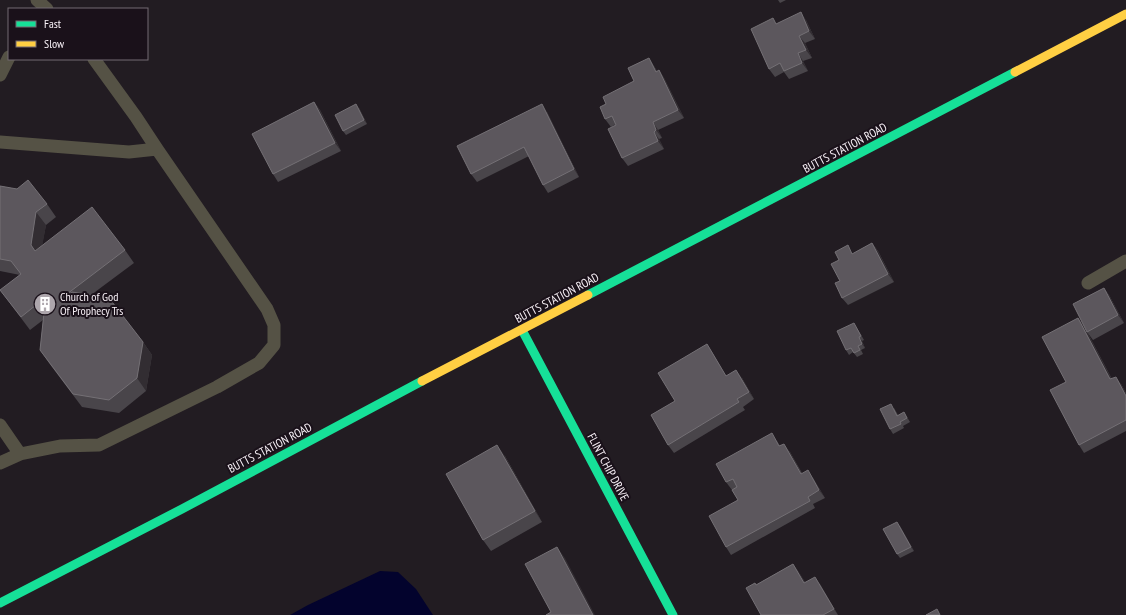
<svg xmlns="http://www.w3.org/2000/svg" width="1126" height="615" viewBox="0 0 1126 615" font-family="'PT Sans Narrow',sans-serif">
<rect width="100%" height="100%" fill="#221c22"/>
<path fill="#03032d" d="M 380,571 L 398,572 L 416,589 L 433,615 L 290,615 L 308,605 Z"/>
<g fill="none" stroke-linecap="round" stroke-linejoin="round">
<path stroke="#555245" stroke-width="13" d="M 37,0 L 47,9
M 0,75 L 9,57
M 0,142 L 129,152 L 157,149
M 1088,283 L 1126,261
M 0,425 L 20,454
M 0,463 L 20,454 L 60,446 L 99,445 L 217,387 L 259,363 L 274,345 L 274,325 L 267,309 L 157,149 L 136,117 L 94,59"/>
<path stroke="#16e098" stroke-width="9" d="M 588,295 L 1015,72
M 522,330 L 673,615
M 0,603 L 182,509 L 422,381"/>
<path stroke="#ffcf43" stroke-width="9" d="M 1015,72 L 1126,14
M 422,381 L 588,295"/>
</g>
<path fill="#49454a" d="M 778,0 L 786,0 L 780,3 Z
M 806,20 L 815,39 L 805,43 L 812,58 L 803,61 L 808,71 L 789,79 L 784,72 L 775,77 L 769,69 L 777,24 Z
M 649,58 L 657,71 L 659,70 L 664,78 L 684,118 L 658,130 L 662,138 L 659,139 L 664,149 L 628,166 L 622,158 L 616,124 L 611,127 L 605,119 L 606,104 L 634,81 Z
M 314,102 L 320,110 L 341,151 L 278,182 L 273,174 Z
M 359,108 L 367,124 L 346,135 L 343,131 Z
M 547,112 L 579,177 L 548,193 L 543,185 L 529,156 L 477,182 L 471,174 Z
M 0,186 L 17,189 L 47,204 L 56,217 L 46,225 L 42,245 L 125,250 L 134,263 L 91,295 L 143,342 L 152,355 L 146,391 L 119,413 L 82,407 L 49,363 L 40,350 L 43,320 L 30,330 L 0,290 L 20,275 L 0,271 Z
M 872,243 L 878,251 L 894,282 L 848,305 L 842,298 L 854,253 Z
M 1104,288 L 1109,295 L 1124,323 L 1093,340 L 1087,332 Z
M 1078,318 L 1084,326 L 1112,379 L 1121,384 L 1126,393 L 1126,431 L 1084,453 L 1079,445 L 1066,382 Z
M 854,323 L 864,340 L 862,341 L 865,348 L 861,350 L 863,354 L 857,357 L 853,352 L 849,355 L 846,350 Z
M 707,344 L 712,352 L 726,376 L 742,378 L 754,399 L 743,407 L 745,410 L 674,453 L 668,445 L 675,401 Z
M 894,408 L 898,415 L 904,412 L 910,422 L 903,426 L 904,428 L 893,434 L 890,429 Z
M 777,441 L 780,446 L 790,452 L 802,473 L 813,478 L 825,498 L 813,504 L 815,508 L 731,555 L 726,547 L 738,500 L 732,490 L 726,482 Z
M 505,456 L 542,522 L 491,551 L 483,540 Z
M 900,526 L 914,551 L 900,558 L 897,554 Z
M 793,564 L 805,582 L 820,584 L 838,615 L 761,615 L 756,585 Z"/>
<path fill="#322d32" d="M 801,12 L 806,20 L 815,39 L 809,31 Z
M 799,36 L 805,43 L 812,58 L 806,50 Z
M 798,53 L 803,61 L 808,71 L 802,63 Z
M 649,58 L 654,66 L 661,79 L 656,72 Z
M 659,70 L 664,78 L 684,118 L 678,110 Z
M 314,102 L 320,110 L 341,151 L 335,143 Z
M 356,104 L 359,108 L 367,124 L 364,120 Z
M 542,104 L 547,112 L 579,177 L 574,169 Z
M 653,122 L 658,130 L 662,138 L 656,130 Z
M 654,132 L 659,139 L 664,149 L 658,141 Z
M 36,212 L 46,225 L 40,258 L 31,245 Z
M 872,243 L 878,251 L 894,282 L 888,274 Z
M 1104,288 L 1109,295 L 1124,323 L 1118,315 Z
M 1078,318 L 1084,326 L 1116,387 L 1110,379 Z
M 859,337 L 862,341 L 865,348 L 862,344 Z
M 143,342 L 152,355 L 146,391 L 137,378 Z
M 736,370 L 742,378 L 754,399 L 749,392 Z
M 1116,377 L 1121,384 L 1126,393 L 1126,396 Z
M 772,433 L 777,441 L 785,454 L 779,446 Z
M 784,444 L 790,452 L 806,482 L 801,474 Z
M 497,445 L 505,456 L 542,522 L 535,511 Z
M 808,470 L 813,478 L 825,498 L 819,490 Z
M 897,522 L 900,526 L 914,551 L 911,547 Z
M 557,547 L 565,558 L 595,615 L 593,615 Z
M 793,564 L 799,572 L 810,591 L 804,583 Z
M 815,577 L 820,584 L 838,615 L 834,609 Z"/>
<path fill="#5c575d" stroke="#747075" d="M 801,12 L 809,31 L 799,36 L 806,50 L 798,53 L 802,63 L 784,71 L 780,63 L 769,69 L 751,29 L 773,18 L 776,24 Z
M 649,58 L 656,72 L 659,70 L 678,110 L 653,122 L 656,130 L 654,132 L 658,141 L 622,158 L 608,129 L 616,125 L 612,116 L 605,119 L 600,107 L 606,104 L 603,97 L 634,81 L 628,68 Z
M 314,102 L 335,143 L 273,174 L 252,134 Z
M 356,104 L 364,120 L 343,131 L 335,115 Z
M 542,104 L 574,169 L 543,185 L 524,147 L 471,174 L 457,146 Z
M 28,180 L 47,204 L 36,212 L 31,245 L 35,251 L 92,207 L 125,250 L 67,294 L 68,295 L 72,292 L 109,298 L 143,342 L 137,378 L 109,400 L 73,394 L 40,350 L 44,313 L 48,310 L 41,301 L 21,317 L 0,290 L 21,274 L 11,261 L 0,259 L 0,186 L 17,189 Z
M 872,243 L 888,274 L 842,298 L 835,283 L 840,281 L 831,264 L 839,260 L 835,252 L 848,245 L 852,254 Z
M 1104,288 L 1118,315 L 1087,332 L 1073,304 Z
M 1078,318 L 1110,379 L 1116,377 L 1126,396 L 1126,420 L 1079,445 L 1050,390 L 1066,382 L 1042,337 Z
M 854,323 L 861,336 L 859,337 L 862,344 L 858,346 L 860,350 L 854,353 L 851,348 L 846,350 L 837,331 Z
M 707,344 L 726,376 L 736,370 L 749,392 L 737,399 L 739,402 L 668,445 L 651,415 L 675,401 L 658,373 Z
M 891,404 L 897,416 L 904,412 L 907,418 L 900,422 L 901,424 L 890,429 L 880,409 Z
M 772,433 L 779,446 L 784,444 L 801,474 L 808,470 L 819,490 L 808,497 L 810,501 L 726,547 L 709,516 L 738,500 L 732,490 L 737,487 L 733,479 L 726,482 L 716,464 Z
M 497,445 L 535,511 L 483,540 L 446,474 Z
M 897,522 L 911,547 L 897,554 L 883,529 Z
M 557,547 L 593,615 L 546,615 L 551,612 L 525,564 Z
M 793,564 L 804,583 L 815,577 L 834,609 L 823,615 L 761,615 L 746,588 L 755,583 L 756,585 Z
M 937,609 L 940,615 L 926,615 Z"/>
<defs>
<g id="building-disc" transform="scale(1.15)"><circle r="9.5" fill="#ada6ac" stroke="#1a111a"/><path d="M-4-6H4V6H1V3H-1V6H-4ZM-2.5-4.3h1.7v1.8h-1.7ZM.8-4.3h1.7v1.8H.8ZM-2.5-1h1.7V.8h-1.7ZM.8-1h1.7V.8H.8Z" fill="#fff"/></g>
</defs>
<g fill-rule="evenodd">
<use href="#building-disc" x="45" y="304"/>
</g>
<g text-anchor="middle" stroke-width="4" stroke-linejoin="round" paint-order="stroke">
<g font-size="12" fill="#f8f1f7" stroke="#1a111a">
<text transform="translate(845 148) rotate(-28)" y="4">BUTTS STATION ROAD</text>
<text transform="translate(557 298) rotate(-28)" y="4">BUTTS STATION ROAD</text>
<text transform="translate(270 448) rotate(-28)" y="4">BUTTS STATION ROAD</text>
<text transform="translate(608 467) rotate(62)" y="4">FLINT CHIP DRIVE</text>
</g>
<g font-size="12" fill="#f8f1f7" stroke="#1a111a" text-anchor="start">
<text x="60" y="301">Church of God<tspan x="60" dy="14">Of Prophecy Trs</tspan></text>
</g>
</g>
<rect x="8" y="8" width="140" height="52" fill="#1a111a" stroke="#736b72"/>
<rect x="16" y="21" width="20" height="6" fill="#16e098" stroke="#736b72"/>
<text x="44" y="28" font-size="12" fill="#f8f1f7">Fast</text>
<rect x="16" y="41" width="20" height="6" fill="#ffcf43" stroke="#736b72"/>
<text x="44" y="48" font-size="12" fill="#f8f1f7">Slow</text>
</svg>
